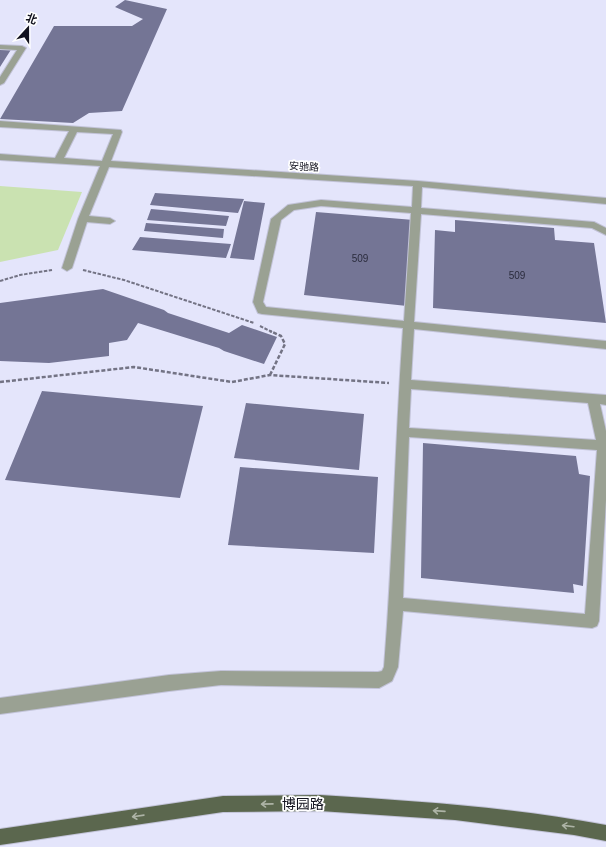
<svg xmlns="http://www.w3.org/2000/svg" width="606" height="847" viewBox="0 0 606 847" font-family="Arial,'Noto Sans SC',sans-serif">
<rect width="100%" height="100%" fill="#e4e5fb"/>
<path fill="#cae2b1" d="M 0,186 L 82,192 L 58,250 L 0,262 Z"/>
<path fill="#747595" d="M 125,0 L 167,9 L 122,111 L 89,113 L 73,123 L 0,119 L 54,26 L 132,26 L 143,19 L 115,7 Z
M 0,48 L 12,48 L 0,67 Z
M 155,193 L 244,199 L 238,213 L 150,205 Z
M 244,201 L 265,203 L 254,260 L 230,258 Z
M 151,209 L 229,216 L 226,226 L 147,220 Z
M 316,212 L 414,220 L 407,306 L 304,295 Z
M 455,220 L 554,228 L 555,240 L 594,243 L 606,323 L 433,308 L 435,230 L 455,232 Z
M 146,223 L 224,229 L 223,238 L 144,231 Z
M 140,237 L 231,244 L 226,258 L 132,250 Z
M 103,289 L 164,310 L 168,313 L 229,333 L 242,325 L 277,337 L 264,364 L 224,351 L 219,348 L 138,323 L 127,340 L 109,343 L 109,356 L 49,363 L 0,361 L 0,303 Z
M 42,391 L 203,406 L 180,498 L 5,480 Z
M 246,403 L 364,414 L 359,470 L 234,458 Z
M 423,443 L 576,456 L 579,474 L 590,476 L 583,586 L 573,584 L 574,593 L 421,578 Z
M 240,467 L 378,477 L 374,553 L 228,545 Z"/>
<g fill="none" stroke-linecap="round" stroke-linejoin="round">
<g stroke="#c2c3d8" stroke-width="2">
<path id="minor" d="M 0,45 L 22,46 L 26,48 L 4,83 L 0,85 L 0,77 L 17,50 L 0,49 Z
M 0,121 L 121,130 L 122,132 L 111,161 L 418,181 L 606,198 L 606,204 L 422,187 L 421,208 L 594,222 L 606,228 L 606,235 L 592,228 L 421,214 L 414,322 L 606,341 L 606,349 L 414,329 L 411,380 L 606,395 L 606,405 L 600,404 L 606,431 L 606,500 L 599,621 L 597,626 L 592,628 L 403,611 L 398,667 L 392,681 L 379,688 L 221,685 L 169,691 L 0,714 L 0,698 L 169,675 L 221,671 L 378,672 L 382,671 L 384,667 C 393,554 395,441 403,328 L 262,314 L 258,313 L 253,302 L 271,219 L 288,205 L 321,200 L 412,207 L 413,186 L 109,167 L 89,216 L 110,218 L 115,221 L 110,224 L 87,222 L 72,268 L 67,271 L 62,268 L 78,219 L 100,166 L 0,160 L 0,154 L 55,158 L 69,131 L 0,127 ZM 77,132 L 113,134 L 102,161 L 64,158 ZM 321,206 L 411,213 L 404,321 L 266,307 L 263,302 L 281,220 L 294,210 ZM 411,389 L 588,403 L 596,440 L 409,428 ZM 409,437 L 597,450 L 585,614 L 403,598 Z"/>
</g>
<g stroke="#c2c3d8" stroke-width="2">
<path id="major" d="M 320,795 C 416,801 512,807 606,825 L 606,841 L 574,835 L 455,820 L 320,811 L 223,812 L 0,845 L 0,829 L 223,796 Z"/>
</g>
<path stroke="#737384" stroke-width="2" stroke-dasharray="3.5 1.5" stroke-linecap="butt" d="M 83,270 L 124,280 L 254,323
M 0,281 L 20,275 L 52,270
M 260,326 L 272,332"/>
<path stroke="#737384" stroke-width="2.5" stroke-dasharray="4 2" stroke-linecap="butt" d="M 270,375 L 285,344 L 281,336 L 270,331
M 0,382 L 134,367 L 232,382 L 270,375 L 389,383"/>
<use href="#minor" fill="#9aa193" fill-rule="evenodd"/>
<use href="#major" fill="#5b674e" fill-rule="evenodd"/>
</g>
<defs><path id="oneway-shaft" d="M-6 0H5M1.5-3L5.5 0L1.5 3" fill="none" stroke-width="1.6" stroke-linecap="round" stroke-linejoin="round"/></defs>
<g stroke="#adb3a6">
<use href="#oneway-shaft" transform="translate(267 804) rotate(179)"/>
<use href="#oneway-shaft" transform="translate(439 811) rotate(-176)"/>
<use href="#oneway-shaft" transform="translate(138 816) rotate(172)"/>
<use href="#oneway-shaft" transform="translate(568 826) rotate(-173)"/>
</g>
<g text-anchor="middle" stroke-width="3.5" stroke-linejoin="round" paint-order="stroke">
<g font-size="10" fill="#12121e" stroke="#fff">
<text transform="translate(304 166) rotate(4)" y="4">安驰路</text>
</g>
<g font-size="10" fill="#2a2b3c">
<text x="360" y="262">509</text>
<text x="517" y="279">509</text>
</g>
<g font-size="14" fill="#12121e" stroke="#fff">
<text x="303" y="809">博园路</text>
</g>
</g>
<g transform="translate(28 28) rotate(21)" stroke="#ffffff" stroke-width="3" paint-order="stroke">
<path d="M0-3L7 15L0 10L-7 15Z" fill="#12121e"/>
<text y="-6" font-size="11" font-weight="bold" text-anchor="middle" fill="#12121e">北</text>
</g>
</svg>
